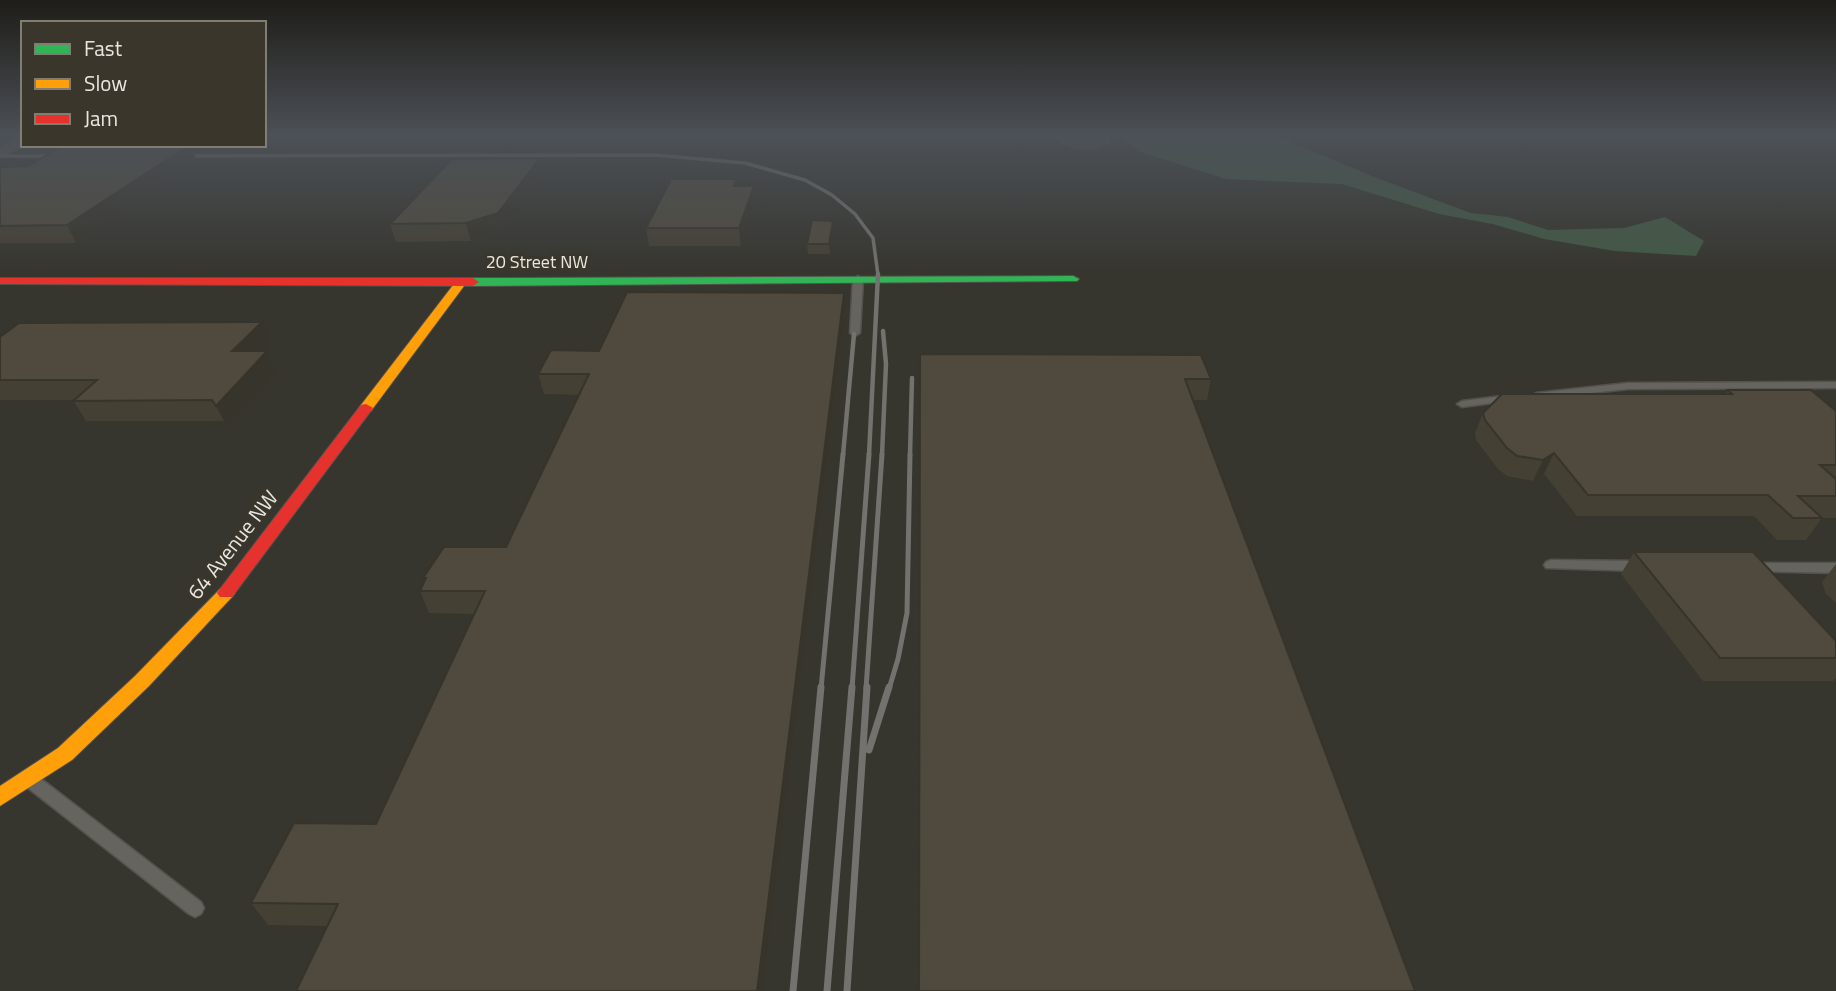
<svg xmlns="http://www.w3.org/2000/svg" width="1836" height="991" viewBox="0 0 1836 991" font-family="'Titillium Web',sans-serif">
<rect width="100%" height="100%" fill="#36352e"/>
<path fill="#425944" d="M 1051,136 L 1111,136 L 1110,144 C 1087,154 1069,151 1051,136 Z
M 1119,136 L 1277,136 L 1374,177 L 1471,213 L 1508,217 L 1548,230 L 1624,228 L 1665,217 L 1704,241 L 1696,256 L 1615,251 L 1544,239 L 1493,224 L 1439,214 L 1342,184 L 1226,179 L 1140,152 Z"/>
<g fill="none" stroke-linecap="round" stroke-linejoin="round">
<g stroke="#53514c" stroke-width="3">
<path id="lane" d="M 858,276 L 863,279 L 860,333 L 855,336 L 850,333 L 853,279 Z
M 1836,382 L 1836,388 L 1628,389 L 1536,399 L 1531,396 L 1536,393 L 1628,383 Z
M 1511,395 L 1515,396 L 1516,398 L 1515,400 L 1462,407 L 1457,404 L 1462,401 Z
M 1551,560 L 1640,561 L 1645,563 L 1647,566 L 1645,569 L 1640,571 L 1546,568 L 1544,565 L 1546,562 Z
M 1752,563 L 1836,563 L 1836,573 L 1747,571 L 1745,568 L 1747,565 Z
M 34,776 L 40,778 L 201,902 L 204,908 L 201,914 L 195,917 L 189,914 L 28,788 L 26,783 L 28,778 Z"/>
</g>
<g stroke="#53514c" stroke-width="3">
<path id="street" d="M 23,137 L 23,145 L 26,145 L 0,157 L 0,147 Z"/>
</g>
<g stroke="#53514c" stroke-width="2">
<path id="fast" d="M 1073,276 L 1079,279 L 1077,281 L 473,286 L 467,282 L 473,278 Z"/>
</g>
<g stroke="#53514c" stroke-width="2">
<path id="slow" d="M 461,278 L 467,282 L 371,411 L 361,411 L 359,408 L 361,405 L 457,280 Z
M 226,587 L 232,589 L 235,593 L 232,597 L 149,686 L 72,760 L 0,806 L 0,786 L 58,748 L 135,676 L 220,589 Z"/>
</g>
<g stroke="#53514c" stroke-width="2">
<path id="jam" d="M 0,278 L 473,278 L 479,282 L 473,286 L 0,284 Z
M 366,404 L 373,408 L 232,597 L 220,597 L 217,593 L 220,589 L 361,405 Z"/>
</g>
<use href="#lane" fill="#65645f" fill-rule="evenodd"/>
<use href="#street" fill="#65645f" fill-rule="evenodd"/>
<use href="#fast" fill="#30b455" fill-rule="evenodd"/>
<use href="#slow" fill="#ff9f0a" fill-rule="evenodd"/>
<use href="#jam" fill="#e5322d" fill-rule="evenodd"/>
<path stroke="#73726e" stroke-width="3.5" d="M 0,156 L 63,156
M 175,156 L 655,155 L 745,163 L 805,180 L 832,195 L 855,214 L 873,238 L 878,275"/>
<path stroke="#73726e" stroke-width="4.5" d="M 843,455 L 854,334
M 869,455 L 878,274
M 882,455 L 886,364 L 883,331
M 910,455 L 912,378"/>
<path stroke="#73726e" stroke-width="5" d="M 821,689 L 843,454
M 852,689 L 869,454
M 866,689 L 882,454
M 889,689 L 898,659 L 907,613 L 910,454"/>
<path stroke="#73726e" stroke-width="7" d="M 869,750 L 889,687
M 793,991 L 821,687
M 827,991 L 852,687
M 847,991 L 867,687"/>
</g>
<path fill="#444034" d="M 193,152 L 197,161 L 76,243 L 0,243 L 0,167 L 28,166 Z
M 544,175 L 503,231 L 471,241 L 396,242 L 390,224 Z
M 737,186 L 756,203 L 741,246 L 649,246 L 646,228 Z
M 833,221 L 834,230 L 830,254 L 808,254 L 807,244 Z
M 845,312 L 763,991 L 296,991 L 327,926 L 268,925 L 251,903 L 376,824 L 475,614 L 429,613 L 420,591 L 425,582 L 423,578 L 506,547 L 579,395 L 544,394 L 538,374 L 599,351 Z
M 262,322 L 271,341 L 261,351 L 267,351 L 277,371 L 227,427 L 223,421 L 86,421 L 73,400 L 0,400 L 0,337 Z
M 920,354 L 1211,379 L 1207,400 L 1193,400 Z
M 1728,390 L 1836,411 L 1836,518 L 1821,518 L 1822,518 L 1806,540 L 1777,540 L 1754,516 L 1577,516 L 1544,474 L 1533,481 L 1507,476 L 1498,469 L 1476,440 L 1475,433 L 1483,413 L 1726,394 Z
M 1634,552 L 1836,641 L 1836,678 L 1833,681 L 1703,681 L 1621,574 Z
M 1836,564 L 1836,603 L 1826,594 L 1822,582 Z"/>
<path fill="#37342b" d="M 172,145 L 202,145 L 193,152 L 197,161 L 76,243 L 67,225 Z
M 540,158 L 544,175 L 503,231 L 471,241 L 466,223 Z
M 754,186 L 756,203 L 741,246 L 739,228 Z
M 833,221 L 834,230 L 830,254 L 829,244 Z
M 844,293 L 845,312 L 763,991 L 757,991 Z
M 262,322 L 271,341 L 242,372 L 232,351 Z
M 267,351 L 277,371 L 227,427 L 216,406 Z
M 1554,453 L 1544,474 L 1533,481 L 1543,460 Z"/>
<path fill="#4f4a3d" stroke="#37342b" stroke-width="2" d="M 64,145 L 189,145 L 67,225 L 0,226 L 0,167 L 28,166 Z
M 540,158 L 498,213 L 466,223 L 390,224 L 452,159 Z
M 671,179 L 736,179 L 734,186 L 754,186 L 739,228 L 646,228 Z
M 812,220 L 833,221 L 829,244 L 807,244 Z
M 627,292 L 844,293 L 757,991 L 296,991 L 338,904 L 251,903 L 294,823 L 376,824 L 485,591 L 420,591 L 426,578 L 423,578 L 444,547 L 506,547 L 589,374 L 538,374 L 551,350 L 599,351 Z
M 262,322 L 232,351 L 267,351 L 216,406 L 212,400 L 73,401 L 97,380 L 0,380 L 0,337 L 19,323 Z
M 920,354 L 1201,355 L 1211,379 L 1185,379 L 1415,991 L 919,991 Z
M 1728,390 L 1811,390 L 1836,411 L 1836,465 L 1820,465 L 1836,479 L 1836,496 L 1798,496 L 1822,518 L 1793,518 L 1768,495 L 1588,495 L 1554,453 L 1543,460 L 1517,456 L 1507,448 L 1485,420 L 1483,413 L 1502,394 L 1732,394 Z
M 1634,552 L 1753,552 L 1836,641 L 1836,658 L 1720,658 Z"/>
<linearGradient id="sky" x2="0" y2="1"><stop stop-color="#1e1d19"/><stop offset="0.49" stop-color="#4c5157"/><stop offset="1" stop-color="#4c5157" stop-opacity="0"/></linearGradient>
<rect width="1836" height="275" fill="url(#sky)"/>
<g text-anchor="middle" stroke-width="6" stroke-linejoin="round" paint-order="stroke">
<g font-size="18" fill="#eae7e0" stroke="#3a362b">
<text x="537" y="268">20 Street NW</text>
</g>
<g font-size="21" fill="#eae7e0" stroke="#3a362b">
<text transform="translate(233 545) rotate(-52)" y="7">64 Avenue NW</text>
</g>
</g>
<rect x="21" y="21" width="245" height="126" fill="#3a362b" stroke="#807d73" stroke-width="2"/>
<rect x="35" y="44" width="35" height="10" fill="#30b455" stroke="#807d73" stroke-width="2"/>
<text x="84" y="56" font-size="21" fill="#eae7e0">Fast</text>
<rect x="35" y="79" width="35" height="10" fill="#ff9f0a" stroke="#807d73" stroke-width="2"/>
<text x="84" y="91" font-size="21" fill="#eae7e0">Slow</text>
<rect x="35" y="114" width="35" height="10" fill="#e5322d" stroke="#807d73" stroke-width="2"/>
<text x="84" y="126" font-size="21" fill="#eae7e0">Jam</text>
</svg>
